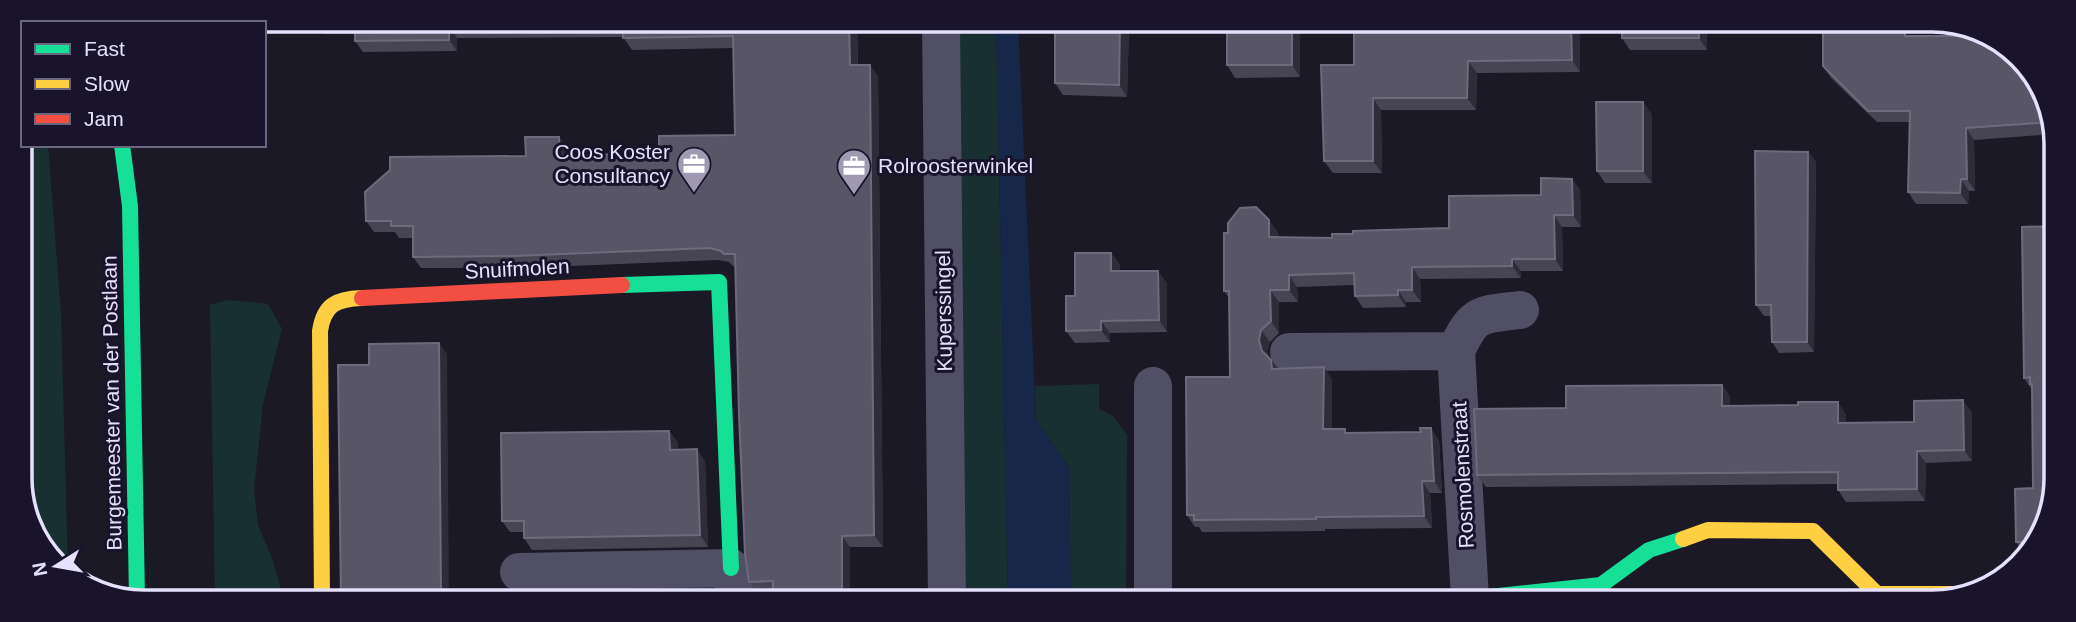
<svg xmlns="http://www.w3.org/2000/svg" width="2076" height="622" viewBox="0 0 2076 622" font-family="Helvetica,sans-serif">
<rect width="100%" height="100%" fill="#1c1926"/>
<path fill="#183032" d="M 952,21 L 996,21 L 1008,601 L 962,600 Z
M 23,128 L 23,145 L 48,145 L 61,314 L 68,572 L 50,561 L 22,503 L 19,136 Z
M 228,300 L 268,304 L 282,329 L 263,404 L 254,489 L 258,525 L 272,558 L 284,599 L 215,599 L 210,305 Z
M 1099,384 L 1099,409 L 1113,416 L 1127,435 L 1126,601 L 1071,601 L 1069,468 L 1036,420 L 1035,386 Z
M 725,583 L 725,600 L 500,599 L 500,594 Z"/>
<path fill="#16274a" d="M 996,21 L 1018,21 L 1036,420 L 1069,468 L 1071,601 L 1008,601 Z"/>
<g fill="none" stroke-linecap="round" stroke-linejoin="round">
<path stroke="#514f65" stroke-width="38" d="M 941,21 L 947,600
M 1289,352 L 1456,351
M 1153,386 L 1153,601
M 519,572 L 731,568 L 736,600
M 1470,599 L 1456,351 C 1474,312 1479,315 1520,310"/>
<path stroke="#16e098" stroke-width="16" d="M 122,145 L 130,206 L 137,599
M 622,285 L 719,282 L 731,568
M 1153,600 L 1470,599 L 1601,585 L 1649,550 L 1683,539"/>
<path stroke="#ffcf43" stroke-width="16" d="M 1683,539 L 1708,530 L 1813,531 L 1877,594 L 1962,594
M 322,599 L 320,331 C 324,304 337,299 362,298"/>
<path stroke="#f24e42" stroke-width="16" d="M 153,19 L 153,23
M 362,298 L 622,285"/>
</g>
<path fill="#474454" d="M 316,20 L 857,21 L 858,65 L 878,76 L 883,547 L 850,547 L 850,600 L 773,600 L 773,593 L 757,593 L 749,582 L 736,266 L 733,266 L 729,262 L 718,260 L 521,268 L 421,268 L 413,257 L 413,238 L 399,238 L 395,232 L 374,232 L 366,221 L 526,156 L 559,137 L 567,148 L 567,155 L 659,154 L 735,135 L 733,48 L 632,50 L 623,37 L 457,38 L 457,51 L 363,52 L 355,41 L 355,34 L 324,34 L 316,22 Z
M 1300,22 L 1300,77 L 1235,78 L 1227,65 Z
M 1707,23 L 1707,50 L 1630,50 L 1622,38 Z
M 1129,27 L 1127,97 L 1063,95 L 1055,83 Z
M 1580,27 L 1580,72 L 1477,73 L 1476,110 L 1381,110 L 1382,173 L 1333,173 L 1324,161 L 1354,65 Z
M 1908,36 L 2054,119 L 2054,134 L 1974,140 L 1975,191 L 1969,191 L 1968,204 L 1916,204 L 1908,192 L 1910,122 L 1877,122 L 1831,78 L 1823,66 Z
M 1652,114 L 1652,183 L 1605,183 L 1597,171 Z
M 1808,152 L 1816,162 L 1814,352 L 1779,353 L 1772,342 L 1771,316 L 1764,316 L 1756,305 Z
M 1572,179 L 1580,190 L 1581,227 L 1562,227 L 1563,271 L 1521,271 L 1521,278 L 1420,279 L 1421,302 L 1406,302 L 1406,307 L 1363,308 L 1355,296 L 1354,285 L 1297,287 L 1298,302 L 1279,302 L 1279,333 L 1270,342 L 1267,351 L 1269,357 L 1278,368 L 1332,379 L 1332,429 L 1347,433 L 1439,440 L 1442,493 L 1430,493 L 1432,528 L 1325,529 L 1325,531 L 1202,532 L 1199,527 L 1195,527 L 1187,515 L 1230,377 L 1229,298 L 1224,291 L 1278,232 L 1278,238 L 1332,238 L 1353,234 L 1449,228 L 1541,195 Z
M 2022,227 L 2053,510 L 2024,554 L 2016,542 L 2033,488 L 2032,390 L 2024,378 Z
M 1111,253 L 1120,265 L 1120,271 L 1167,283 L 1167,332 L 1110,333 L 1110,342 L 1075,343 L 1066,331 L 1075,296 Z
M 1722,385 L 1730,397 L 1730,406 L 1846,414 L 1846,423 L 1914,422 L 1972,412 L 1972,461 L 1926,463 L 1925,501 L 1846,502 L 1838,490 L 1838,484 L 1486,487 L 1477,475 L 1566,408 Z
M 669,431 L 678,443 L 678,450 L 705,461 L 708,547 L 532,550 L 524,538 L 524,532 L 510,532 L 502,521 Z"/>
<path fill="#2f2c3a" d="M 849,21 L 857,21 L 858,77 L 850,65 Z
M 1120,21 L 1125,21 L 1129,27 L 1127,97 L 1119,85 Z
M 1292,22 L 1300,22 L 1300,77 L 1292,65 Z
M 1571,22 L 1576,23 L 1580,27 L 1580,72 L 1572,60 Z
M 1698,23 L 1707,23 L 1707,50 L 1699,38 Z
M 449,27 L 457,38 L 457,51 L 449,40 Z
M 1468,61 L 1477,73 L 1476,110 L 1467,98 Z
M 870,65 L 878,76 L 883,547 L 874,535 Z
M 1373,98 L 1381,110 L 1382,173 L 1373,161 Z
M 1643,102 L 1652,114 L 1652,183 L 1643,171 Z
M 1966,128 L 1974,140 L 1975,191 L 1967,179 Z
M 559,137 L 567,148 L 567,167 L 559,155 Z
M 1808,152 L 1816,162 L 1814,352 L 1807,342 Z
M 1572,179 L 1580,190 L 1581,227 L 1573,215 Z
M 1961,179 L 1969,191 L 1968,204 L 1960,193 Z
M 1554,215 L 1562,227 L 1563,271 L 1555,259 Z
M 1269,220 L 1278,232 L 1278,249 L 1269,237 Z
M 1111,253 L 1120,265 L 1120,283 L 1111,271 Z
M 1512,259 L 1521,271 L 1521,278 L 1512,266 Z
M 1412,267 L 1420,279 L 1421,302 L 1412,290 Z
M 1158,271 L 1167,283 L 1167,332 L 1159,320 Z
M 1289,275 L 1297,287 L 1298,302 L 1289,290 Z
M 1270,290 L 1279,302 L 1279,333 L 1271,321 Z
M 1398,290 L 1406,302 L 1406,307 L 1398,295 Z
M 1101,321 L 1110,333 L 1110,342 L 1101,330 Z
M 1261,330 L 1270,342 L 1267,351 L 1270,362 L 1262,351 L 1259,340 Z
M 439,343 L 447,354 L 449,599 L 441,599 Z
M 1271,360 L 1280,372 L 1272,369 Z
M 1324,367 L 1332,379 L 1332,441 L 1323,429 Z
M 1722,385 L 1730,397 L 1730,418 L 1722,406 Z
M 1963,400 L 1972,412 L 1972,461 L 1964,450 Z
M 1838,402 L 1846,414 L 1846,435 L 1838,423 Z
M 1431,428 L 1439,440 L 1442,493 L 1434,481 Z
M 669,431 L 678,443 L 678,461 L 670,450 Z
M 697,449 L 705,461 L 708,547 L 700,535 Z
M 1917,451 L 1926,463 L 1925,501 L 1917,489 Z
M 1422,481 L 1430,493 L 1432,528 L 1424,516 Z
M 842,536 L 850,547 L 850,600 L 842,600 Z"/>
<path fill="#585566" stroke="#6e6a7d" stroke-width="2" d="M 316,20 L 849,21 L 850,65 L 870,65 L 874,535 L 842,536 L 842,600 L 773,600 L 773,581 L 749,582 L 745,554 L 739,415 L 735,254 L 724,254 L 721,251 L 710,248 L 513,256 L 413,257 L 413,226 L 391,226 L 391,221 L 366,221 L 365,192 L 390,170 L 390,157 L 526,156 L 525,137 L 559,137 L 559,155 L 659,154 L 659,136 L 735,135 L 733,36 L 623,38 L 623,25 L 449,27 L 449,40 L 355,41 L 355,22 L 316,22 Z
M 1055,21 L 1120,21 L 1119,85 L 1055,83 Z
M 1227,22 L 1292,22 L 1292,65 L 1227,65 Z
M 1354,22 L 1571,22 L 1572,60 L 1468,61 L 1467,98 L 1373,98 L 1373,161 L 1324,161 L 1321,65 L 1354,65 Z
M 1622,23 L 1698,23 L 1699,38 L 1622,38 Z
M 1823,31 L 1905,31 L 1905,36 L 1984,36 L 2026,61 L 2054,119 L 2054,122 L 1966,128 L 1967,179 L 1961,179 L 1960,193 L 1908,192 L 1910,111 L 1868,111 L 1823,66 Z
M 1596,102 L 1643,102 L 1643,171 L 1597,171 Z
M 1755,151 L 1808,152 L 1807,342 L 1772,342 L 1771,305 L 1756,305 Z
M 1541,178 L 1572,179 L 1573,215 L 1554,215 L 1555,259 L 1512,259 L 1512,266 L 1412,267 L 1412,290 L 1398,290 L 1398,295 L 1355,296 L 1354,273 L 1289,275 L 1289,290 L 1270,290 L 1271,321 L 1261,330 L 1259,340 L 1262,351 L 1271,360 L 1272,369 L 1324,367 L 1323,429 L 1345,429 L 1345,433 L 1421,432 L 1420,428 L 1431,428 L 1434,481 L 1422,481 L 1424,516 L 1316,517 L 1316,519 L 1194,520 L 1194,515 L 1187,515 L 1186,377 L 1230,377 L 1229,291 L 1224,291 L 1224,233 L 1228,233 L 1228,223 L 1240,208 L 1256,207 L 1269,220 L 1269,237 L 1332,238 L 1332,234 L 1353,234 L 1353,231 L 1449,228 L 1449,196 L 1541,195 Z
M 2054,226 L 2053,510 L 2032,542 L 2016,542 L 2015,489 L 2033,488 L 2032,384 L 2030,384 L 2030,377 L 2024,378 L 2022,227 Z
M 1075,253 L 1111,253 L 1111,271 L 1158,271 L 1159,320 L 1101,321 L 1101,330 L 1066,331 L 1066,296 L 1075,296 Z
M 439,343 L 441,599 L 341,599 L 338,365 L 369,365 L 369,344 Z
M 1722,385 L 1722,406 L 1798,405 L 1798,402 L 1838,402 L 1838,423 L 1914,422 L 1914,401 L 1963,400 L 1964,450 L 1917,451 L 1917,489 L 1838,490 L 1838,472 L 1477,475 L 1474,409 L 1566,408 L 1566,386 Z
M 669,431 L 670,450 L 697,449 L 700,535 L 524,538 L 524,521 L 502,521 L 501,433 Z"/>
<defs>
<g id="office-pin" transform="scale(1.75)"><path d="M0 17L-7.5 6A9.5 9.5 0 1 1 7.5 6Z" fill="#9f9ab1" stroke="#19142b"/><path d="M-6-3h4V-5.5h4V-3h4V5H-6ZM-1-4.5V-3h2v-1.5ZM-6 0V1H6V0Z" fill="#fff"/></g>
</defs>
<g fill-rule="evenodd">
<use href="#office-pin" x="694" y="164"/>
<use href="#office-pin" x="854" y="166"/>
</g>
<g text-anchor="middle" stroke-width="6" stroke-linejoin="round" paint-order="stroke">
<g font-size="21" fill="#e5e0fc" stroke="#19142b" text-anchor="end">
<text x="670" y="159">Coos Koster<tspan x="670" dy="24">Consultancy</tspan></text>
<text x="878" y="173" text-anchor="start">Rolroosterwinkel</text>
</g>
<g font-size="21" fill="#e5e0fc" stroke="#19142b">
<text transform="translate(517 269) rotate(-3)" y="7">Snuifmolen</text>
<text transform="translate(944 311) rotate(-91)" y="7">Kuperssingel</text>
<text transform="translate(112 403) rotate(-91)" y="7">Burgemeester van der Postlaan</text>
<text transform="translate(1463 475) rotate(-93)" y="7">Rosmolenstraat</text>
</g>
</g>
<path d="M0 0H2076V622H0ZM144 32H1932A112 112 0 0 1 2044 144V478A112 112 0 0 1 1932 590H144A112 112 0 0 1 32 478V144A112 112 0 0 1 144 32Z" fill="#19142b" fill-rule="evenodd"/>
<path fill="none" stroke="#e5e0fc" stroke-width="3.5" d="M144 32H1932A112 112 0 0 1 2044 144V478A112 112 0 0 1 1932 590H144A112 112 0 0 1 32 478V144A112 112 0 0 1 144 32Z"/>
<rect x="21" y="21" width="245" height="126" fill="#19142b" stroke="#6b667f" stroke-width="2"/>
<rect x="35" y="44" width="35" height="10" fill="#16e098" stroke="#6b667f" stroke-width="2"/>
<text x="84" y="56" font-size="21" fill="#e5e0fc">Fast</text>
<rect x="35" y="79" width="35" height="10" fill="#ffcf43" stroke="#6b667f" stroke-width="2"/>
<text x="84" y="91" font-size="21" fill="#e5e0fc">Slow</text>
<rect x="35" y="114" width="35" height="10" fill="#f24e42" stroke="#6b667f" stroke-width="2"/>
<text x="84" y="126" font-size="21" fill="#e5e0fc">Jam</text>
<g transform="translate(56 566) rotate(259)" stroke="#19142b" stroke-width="5" paint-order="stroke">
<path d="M0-5L12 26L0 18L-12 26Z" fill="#e5e0fc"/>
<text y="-10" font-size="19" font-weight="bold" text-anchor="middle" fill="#e5e0fc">N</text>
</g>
</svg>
